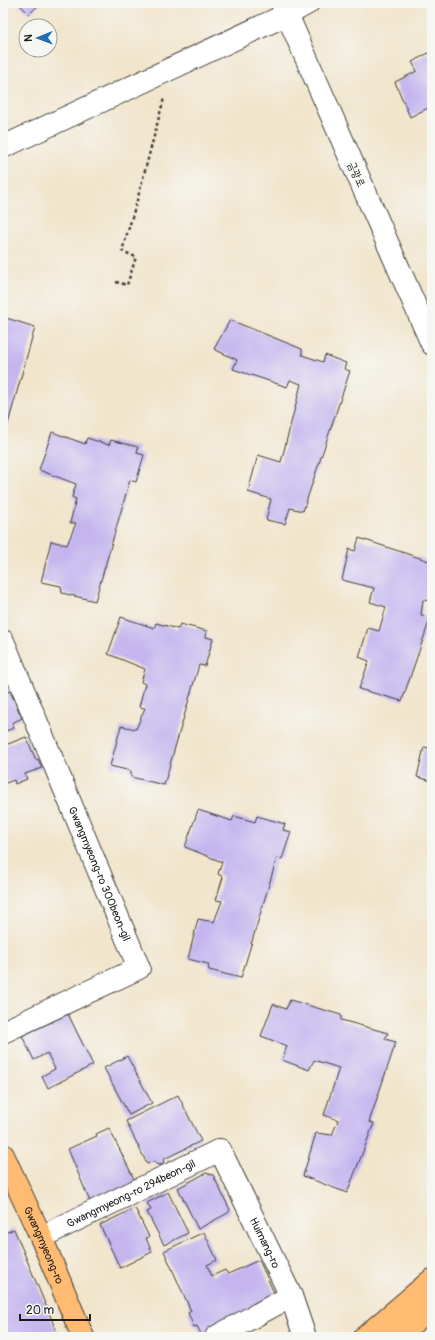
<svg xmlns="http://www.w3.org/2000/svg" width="435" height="1340" viewBox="0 0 435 1340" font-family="Pangolin,'Poor Story',sans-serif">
<rect width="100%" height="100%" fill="#f6f6f2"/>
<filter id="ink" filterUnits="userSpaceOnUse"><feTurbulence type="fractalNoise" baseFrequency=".025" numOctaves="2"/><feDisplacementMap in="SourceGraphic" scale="8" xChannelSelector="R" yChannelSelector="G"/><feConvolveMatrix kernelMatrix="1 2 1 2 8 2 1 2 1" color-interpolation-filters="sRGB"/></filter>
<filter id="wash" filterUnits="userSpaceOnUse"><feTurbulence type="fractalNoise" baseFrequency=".012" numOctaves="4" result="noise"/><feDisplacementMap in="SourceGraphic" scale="16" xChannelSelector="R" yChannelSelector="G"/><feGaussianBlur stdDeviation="0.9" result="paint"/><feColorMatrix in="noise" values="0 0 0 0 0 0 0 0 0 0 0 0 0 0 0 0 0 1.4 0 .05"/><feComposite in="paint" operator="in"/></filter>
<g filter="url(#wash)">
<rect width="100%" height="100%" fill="#f1e5cc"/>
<g id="blocks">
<path fill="#c4b5ef" d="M 18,3 L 41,3 L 29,14 Z
M 432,51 L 432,106 L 410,117 L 395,82 L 417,71 L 412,62 Z
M 3,317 L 35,327 L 4,438 L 3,438 Z
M 230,320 L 302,349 L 302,355 L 323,362 L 325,355 L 346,363 L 344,369 L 350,371 L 303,511 L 290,508 L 285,524 L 266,520 L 271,499 L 248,492 L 258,455 L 281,462 L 301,384 L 290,380 L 287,387 L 233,369 L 237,360 L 214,349 Z
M 52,432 L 85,444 L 87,438 L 109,445 L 111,440 L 138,447 L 137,453 L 144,455 L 136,482 L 130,480 L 95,601 L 62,593 L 61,586 L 41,582 L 51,541 L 67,545 L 76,523 L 70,523 L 76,499 L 72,497 L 76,484 L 39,470 Z
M 359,538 L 432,562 L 430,569 L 432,569 L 432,594 L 430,601 L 423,600 L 421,615 L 431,616 L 402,701 L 359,689 L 369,661 L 359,657 L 368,628 L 379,631 L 386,607 L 370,602 L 374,588 L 342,580 L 349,549 L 355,551 Z
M 121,617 L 154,628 L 156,623 L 178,629 L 180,624 L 207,631 L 206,637 L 213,639 L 205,666 L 199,665 L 164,785 L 131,777 L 131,771 L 110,766 L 121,726 L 136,729 L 145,708 L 139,707 L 145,684 L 141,682 L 145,669 L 108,654 Z
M 10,691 L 22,718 L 12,723 L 14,728 L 3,732 L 3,694 Z
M 26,737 L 36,760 L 38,759 L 42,768 L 25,774 L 27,779 L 15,784 L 14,780 L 3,784 L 3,746 Z
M 432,744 L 432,781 L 417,777 L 424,747 L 430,748 Z
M 198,810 L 232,821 L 234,816 L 255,822 L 257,816 L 285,824 L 283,830 L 291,832 L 282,859 L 277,858 L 241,978 L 209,970 L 208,964 L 188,959 L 198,919 L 214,922 L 222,901 L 216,900 L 223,877 L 218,874 L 222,862 L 185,847 Z
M 290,1000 L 341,1015 L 341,1020 L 388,1033 L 385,1039 L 396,1042 L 369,1122 L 374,1123 L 347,1193 L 303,1176 L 316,1133 L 332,1135 L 338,1120 L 324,1115 L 339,1068 L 314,1060 L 309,1070 L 282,1060 L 287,1046 L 261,1036 L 273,1004 L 286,1009 Z
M 68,1014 L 93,1065 L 48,1088 L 42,1076 L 55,1069 L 47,1053 L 34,1060 L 22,1036 Z
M 127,1056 L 152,1103 L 129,1115 L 104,1068 Z
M 178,1095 L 201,1141 L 164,1159 L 163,1164 L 160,1165 L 156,1164 L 154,1161 L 147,1164 L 126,1121 Z
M 109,1128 L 136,1183 L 91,1204 L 68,1149 L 97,1136 L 96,1134 Z
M 206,1173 L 213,1175 L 230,1210 L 228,1213 L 198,1229 L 178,1188 Z
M 168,1192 L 188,1233 L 164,1245 L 147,1212 L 151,1210 L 147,1203 Z
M 135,1208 L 149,1237 L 146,1238 L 152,1252 L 120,1268 L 100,1225 Z
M 14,1229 L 59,1337 L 3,1337 L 3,1234 Z
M 204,1232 L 217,1260 L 207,1265 L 212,1276 L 225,1270 L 228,1274 L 259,1260 L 276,1297 L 224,1326 L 202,1336 L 197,1326 L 194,1327 L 188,1313 L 191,1311 L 164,1251 Z"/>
</g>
</g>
<g filter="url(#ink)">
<use href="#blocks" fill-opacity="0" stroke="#3c3a36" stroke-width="1"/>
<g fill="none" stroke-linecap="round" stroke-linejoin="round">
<g stroke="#3c3a36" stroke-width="24">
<g id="minor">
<path d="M 282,3 L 432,344"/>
<path d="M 3,147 L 288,14 L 308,3"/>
<path id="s1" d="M 3,641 L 139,968 L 3,1032"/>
<path id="s2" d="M 41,1237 L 220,1150 L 291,1296 L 305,1337"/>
<path d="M 216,1337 L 291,1296"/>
</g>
</g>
<g stroke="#3c3a36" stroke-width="24">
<g id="major">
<path id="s3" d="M 3,1155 L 41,1237 L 83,1337"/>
<path d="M 365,1337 L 432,1280"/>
<path d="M 396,1337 L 432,1307"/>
</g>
</g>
<path stroke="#3c3a36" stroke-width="2.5" stroke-dasharray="3 3" stroke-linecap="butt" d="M 116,282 L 127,285 L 136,257 L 122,251 L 138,197 L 164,98"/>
<use href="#minor" stroke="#fff" stroke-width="22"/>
<use href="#major" stroke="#ffbb71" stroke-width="22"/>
</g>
</g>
<g text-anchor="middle" stroke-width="3" stroke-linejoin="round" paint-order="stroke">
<g font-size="11" fill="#1c1c1c" stroke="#f6f6f2">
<text transform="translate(357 174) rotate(66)" y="4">금광로</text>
<text dy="4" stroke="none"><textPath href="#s1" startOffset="252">Gwangmyeong-ro 300beon-gil</textPath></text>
<text dy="4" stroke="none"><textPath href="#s2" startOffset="100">Gwangmyeong-ro 294beon-gil</textPath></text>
<text dy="4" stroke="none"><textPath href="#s2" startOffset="302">Huimang-ro</textPath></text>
<text dy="4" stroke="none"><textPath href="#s3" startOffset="99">Gwangmyeong-ro</textPath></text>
</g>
</g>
<rect width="435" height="1340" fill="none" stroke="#f6f6f2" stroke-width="16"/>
<g transform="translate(38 38) rotate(269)"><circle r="19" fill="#f6f6f2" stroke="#9f9f9c"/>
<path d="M0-3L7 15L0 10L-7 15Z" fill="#1f6fb2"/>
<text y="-6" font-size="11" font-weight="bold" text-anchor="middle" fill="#1c1c1c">N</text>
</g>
<path d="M20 1314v6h70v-6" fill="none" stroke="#1c1c1c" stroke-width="2"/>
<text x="26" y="1314" font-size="12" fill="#1c1c1c" stroke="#f6f6f2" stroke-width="3" paint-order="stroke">20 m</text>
</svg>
